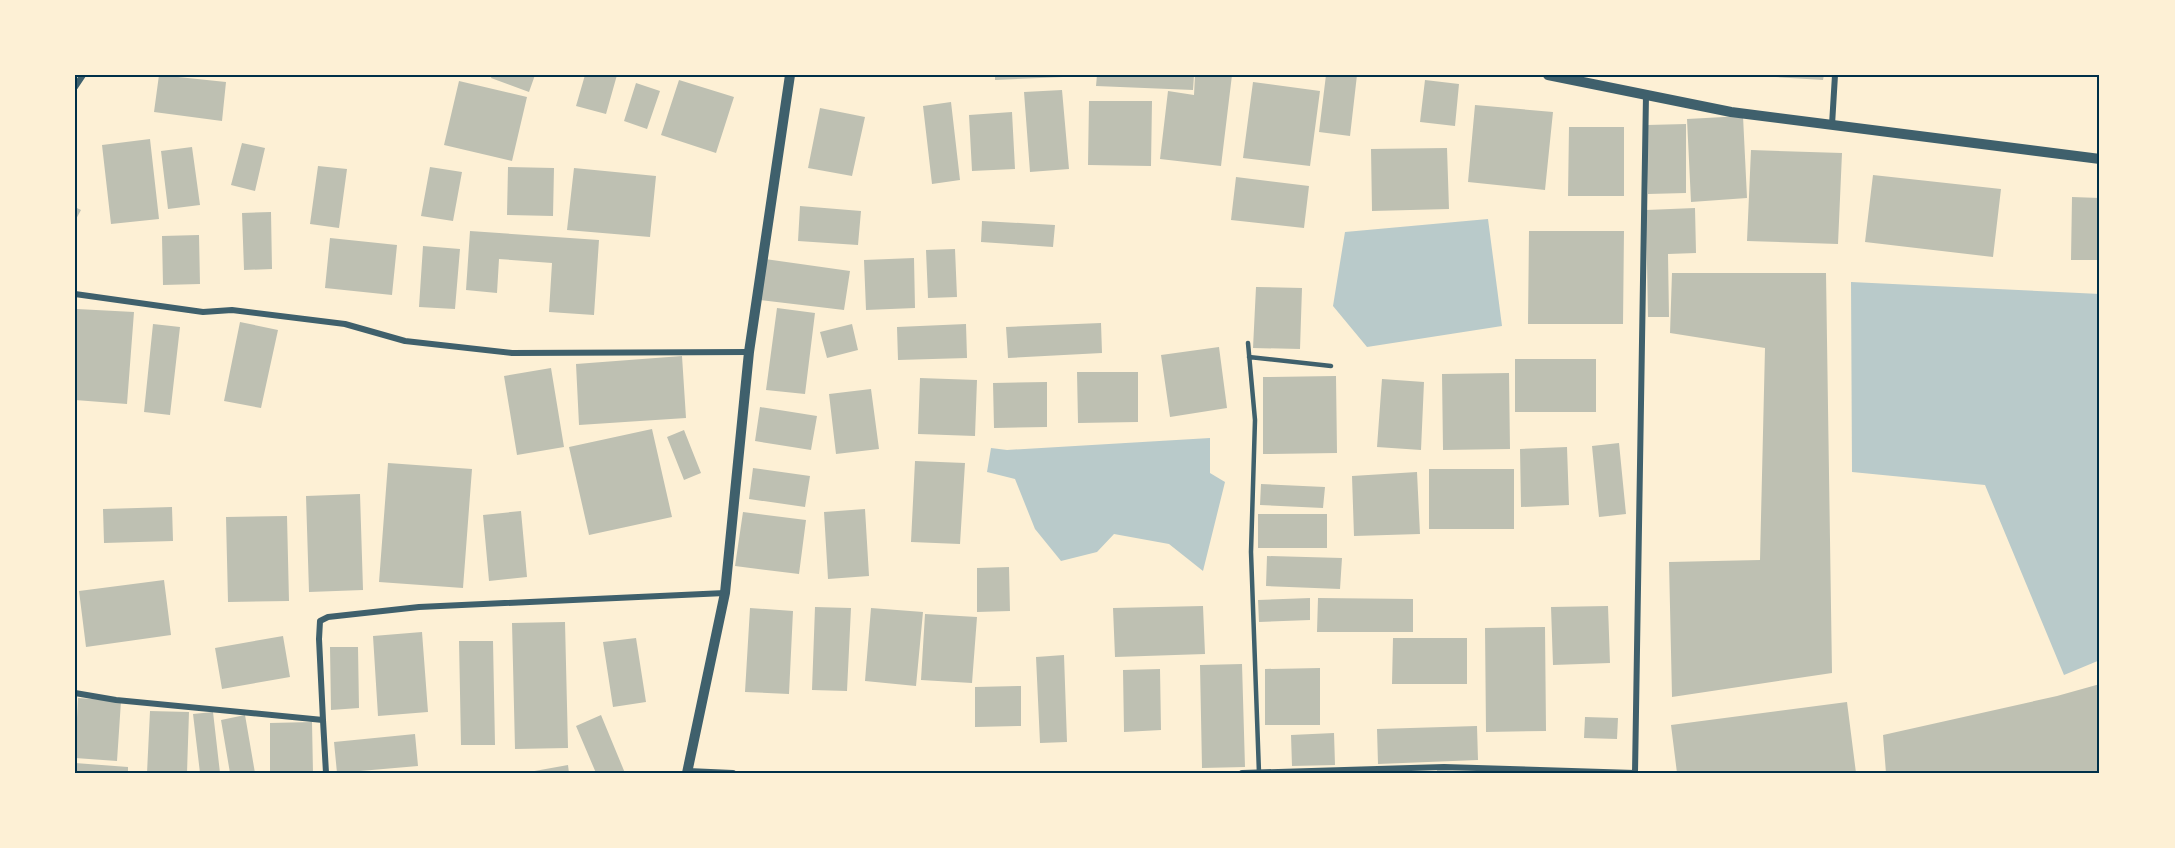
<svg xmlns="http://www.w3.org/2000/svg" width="2175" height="848" viewBox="0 0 2175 848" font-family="'Golos Text',sans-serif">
<rect width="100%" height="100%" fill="#fdf0d5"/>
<path fill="#b9caca" d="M 1488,219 L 1502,326 L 1367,347 L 1333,306 L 1345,232 Z
M 1851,282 L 2100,294 L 2100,660 L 2064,675 L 1985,485 L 1852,472 Z
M 1210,438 L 1210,473 L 1225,482 L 1203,571 L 1169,544 L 1114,534 L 1097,552 L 1061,561 L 1035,529 L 1015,479 L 987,472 L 991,448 L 1007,450 Z"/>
<path fill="#bec0b2" d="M 159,75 L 226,82 L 222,121 L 154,112 Z
M 492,75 L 535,75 L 529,92 L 491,78 Z
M 585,75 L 617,75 L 606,114 L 576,106 Z
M 995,75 L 1063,75 L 1063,77 L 995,80 Z
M 1097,75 L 1194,75 L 1193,90 L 1096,86 Z
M 1195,75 L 1232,75 L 1221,166 L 1160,159 L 1168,91 L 1194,95 Z
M 1326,75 L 1357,75 L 1350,136 L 1319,132 Z
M 1776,75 L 1824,75 L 1823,80 L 1776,77 Z
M 679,80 L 734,97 L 716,153 L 661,135 Z
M 1425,80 L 1459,84 L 1455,126 L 1420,122 Z
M 459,81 L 527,97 L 512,161 L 444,145 Z
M 1253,82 L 1320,91 L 1310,166 L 1243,158 Z
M 636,83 L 660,91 L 647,129 L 624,121 Z
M 1062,90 L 1069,169 L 1030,172 L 1024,92 Z
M 1089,101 L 1152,101 L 1151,166 L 1088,165 Z
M 951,102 L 960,180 L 932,184 L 923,106 Z
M 1475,105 L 1553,112 L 1545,190 L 1468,182 Z
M 820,108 L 865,117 L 852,176 L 808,168 Z
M 1012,112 L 1015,169 L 972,171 L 969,115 Z
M 1743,116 L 1747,198 L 1691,202 L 1687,119 Z
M 1686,124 L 1686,193 L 1648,194 L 1647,125 Z
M 1569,127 L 1624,127 L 1624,196 L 1568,196 Z
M 150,139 L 159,219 L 111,224 L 102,145 Z
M 242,143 L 265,148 L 255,191 L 231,185 Z
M 192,147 L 200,205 L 168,209 L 161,151 Z
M 1447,148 L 1449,209 L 1372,211 L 1371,149 Z
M 1751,150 L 1842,153 L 1838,244 L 1747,241 Z
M 318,166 L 347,169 L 339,228 L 310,224 Z
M 430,167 L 462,172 L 453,221 L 421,216 Z
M 508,167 L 554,168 L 553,216 L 507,215 Z
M 574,168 L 656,176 L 650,237 L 567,230 Z
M 1873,175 L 2001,189 L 1993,257 L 1865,242 Z
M 1236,177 L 1309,186 L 1304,228 L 1231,220 Z
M 2072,197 L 2100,198 L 2100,260 L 2071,260 Z
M 800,206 L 861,211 L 858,245 L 798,241 Z
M 75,207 L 81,210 L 75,221 Z
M 1695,208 L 1696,253 L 1668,254 L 1669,317 L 1648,317 L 1646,210 Z
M 271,212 L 272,269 L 244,270 L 242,213 Z
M 982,221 L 1055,225 L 1053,247 L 981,242 Z
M 470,231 L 599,240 L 594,315 L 549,312 L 552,263 L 499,259 L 497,293 L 466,290 Z
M 1529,231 L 1624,231 L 1623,324 L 1528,324 Z
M 199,235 L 200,284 L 163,285 L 162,236 Z
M 330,238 L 397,245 L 392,295 L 325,288 Z
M 423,246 L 460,249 L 455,309 L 419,307 Z
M 955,249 L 957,297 L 928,298 L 926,250 Z
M 914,258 L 915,308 L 866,310 L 864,260 Z
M 765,259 L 850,271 L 844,310 L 759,300 Z
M 1672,273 L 1826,273 L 1832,673 L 1672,697 L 1669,562 L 1760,560 L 1765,348 L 1670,333 Z
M 1256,287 L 1302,288 L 1300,349 L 1253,348 Z
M 777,308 L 815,313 L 805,394 L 766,390 Z
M 77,309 L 134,312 L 127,404 L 75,400 Z
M 240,322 L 278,330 L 261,408 L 224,401 Z
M 1101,323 L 1102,353 L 1008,358 L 1006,327 Z
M 153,324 L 180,327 L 170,415 L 144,412 Z
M 852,324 L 858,350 L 827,358 L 820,332 Z
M 966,324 L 967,358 L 898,360 L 897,327 Z
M 1219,347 L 1227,408 L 1170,417 L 1161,355 Z
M 682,356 L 686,418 L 579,425 L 576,364 Z
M 1515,359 L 1596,359 L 1596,412 L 1515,412 Z
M 551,368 L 564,447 L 517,455 L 504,376 Z
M 1077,372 L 1138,372 L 1138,422 L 1078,423 Z
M 1509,373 L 1510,449 L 1443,450 L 1442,374 Z
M 1336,376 L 1337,453 L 1263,454 L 1263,377 Z
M 920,378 L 977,380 L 975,436 L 918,434 Z
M 1382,379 L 1424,382 L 1421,450 L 1377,447 Z
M 1047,382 L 1047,427 L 994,428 L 993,383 Z
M 871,389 L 879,449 L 836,454 L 829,394 Z
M 760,407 L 817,416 L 811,450 L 755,441 Z
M 652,429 L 672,517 L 589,535 L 569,447 Z
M 684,430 L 701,473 L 684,480 L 667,437 Z
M 1619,443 L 1626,514 L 1599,517 L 1592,446 Z
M 1567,447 L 1569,505 L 1521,507 L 1520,449 Z
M 915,461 L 965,463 L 960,544 L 911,542 Z
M 388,463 L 472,469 L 463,588 L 379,582 Z
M 753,468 L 810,476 L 805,507 L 749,499 Z
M 1429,469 L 1514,469 L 1514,529 L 1429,529 Z
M 1417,472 L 1420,534 L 1354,536 L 1352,476 Z
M 1261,484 L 1325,487 L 1323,508 L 1260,505 Z
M 360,494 L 363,590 L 309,592 L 306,496 Z
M 172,507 L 173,541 L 104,543 L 103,509 Z
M 865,509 L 869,576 L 828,579 L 824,512 Z
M 521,511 L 527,577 L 489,581 L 483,515 Z
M 743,512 L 806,520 L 799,574 L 735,566 Z
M 1258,514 L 1327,514 L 1327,548 L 1258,548 Z
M 287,516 L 289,601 L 228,602 L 226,517 Z
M 1267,556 L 1342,558 L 1340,589 L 1266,586 Z
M 1009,567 L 1010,611 L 977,612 L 977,568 Z
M 164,580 L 171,635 L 86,647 L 79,591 Z
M 1310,598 L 1310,620 L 1259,622 L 1258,600 Z
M 1318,598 L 1413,599 L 1413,632 L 1317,632 Z
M 1203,606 L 1205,654 L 1115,657 L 1113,608 Z
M 1608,606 L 1610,663 L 1553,665 L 1551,607 Z
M 815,607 L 851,608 L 847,691 L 812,690 Z
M 750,608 L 793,611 L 789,694 L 745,692 Z
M 871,608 L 923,612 L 916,686 L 865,681 Z
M 925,614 L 977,617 L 972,683 L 921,680 Z
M 565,622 L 568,748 L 515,749 L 512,623 Z
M 1545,627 L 1546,731 L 1486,732 L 1485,628 Z
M 422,632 L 428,712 L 378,716 L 373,636 Z
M 283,636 L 290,677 L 222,689 L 215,648 Z
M 636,638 L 646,702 L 613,707 L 603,642 Z
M 1393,638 L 1467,638 L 1467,684 L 1392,684 Z
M 459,641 L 493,641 L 495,745 L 461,745 Z
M 330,647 L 358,647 L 359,708 L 331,710 Z
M 1064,655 L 1067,742 L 1040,743 L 1036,657 Z
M 1242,664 L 1245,767 L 1202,768 L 1200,665 Z
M 1320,668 L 1320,725 L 1265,725 L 1265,669 Z
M 1160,669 L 1161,730 L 1124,732 L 1123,670 Z
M 2100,684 L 2100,773 L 1886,773 L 1883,735 L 2057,696 Z
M 1021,686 L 1021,726 L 975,727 L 975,687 Z
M 78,698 L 121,701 L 117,761 L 75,758 Z
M 1847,702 L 1856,773 L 1677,773 L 1671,725 Z
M 150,711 L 189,712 L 187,773 L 147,773 Z
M 213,712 L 220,773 L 200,773 L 193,714 Z
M 245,715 L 255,773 L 230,773 L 221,720 Z
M 601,715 L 625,773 L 596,773 L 576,726 Z
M 1585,717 L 1618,718 L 1617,739 L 1584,738 Z
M 312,722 L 313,773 L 270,773 L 270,723 Z
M 1477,726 L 1478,760 L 1378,764 L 1377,729 Z
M 1334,733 L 1335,765 L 1292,766 L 1291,735 Z
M 415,734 L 418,766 L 337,773 L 334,742 Z
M 75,763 L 128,767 L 128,773 L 75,773 Z
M 568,765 L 569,773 L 529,773 L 529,772 Z
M 1437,770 L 1491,771 L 1491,773 L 1437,773 Z"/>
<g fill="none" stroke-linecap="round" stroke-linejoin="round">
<path stroke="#3f606c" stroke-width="4.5" d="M 1248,343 L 1255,420 L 1251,552 L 1259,773
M 1249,357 L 1331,366"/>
<path stroke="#3f606c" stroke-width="6" d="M 75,87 L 83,75
M 1832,125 L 1835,75
M 75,294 L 203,312 L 232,310 L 345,324 L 405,341 L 512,353 L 749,352
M 75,693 L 116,700 L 323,720 L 319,639 L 320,621 L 328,617 L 419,607 L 725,593
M 323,720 L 326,773
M 688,771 L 733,773
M 1242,773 L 1444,767 L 1635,773
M 1635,773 L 1646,95"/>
<path stroke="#3f606c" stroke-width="10" d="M 1548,75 L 1731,112 L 2100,159
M 687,773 L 725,593 L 749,352 L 790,75"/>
</g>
<rect width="2175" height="848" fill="none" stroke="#fdf0d5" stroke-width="153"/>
<rect x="76" y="76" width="2022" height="696" fill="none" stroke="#003049" stroke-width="2"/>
</svg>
